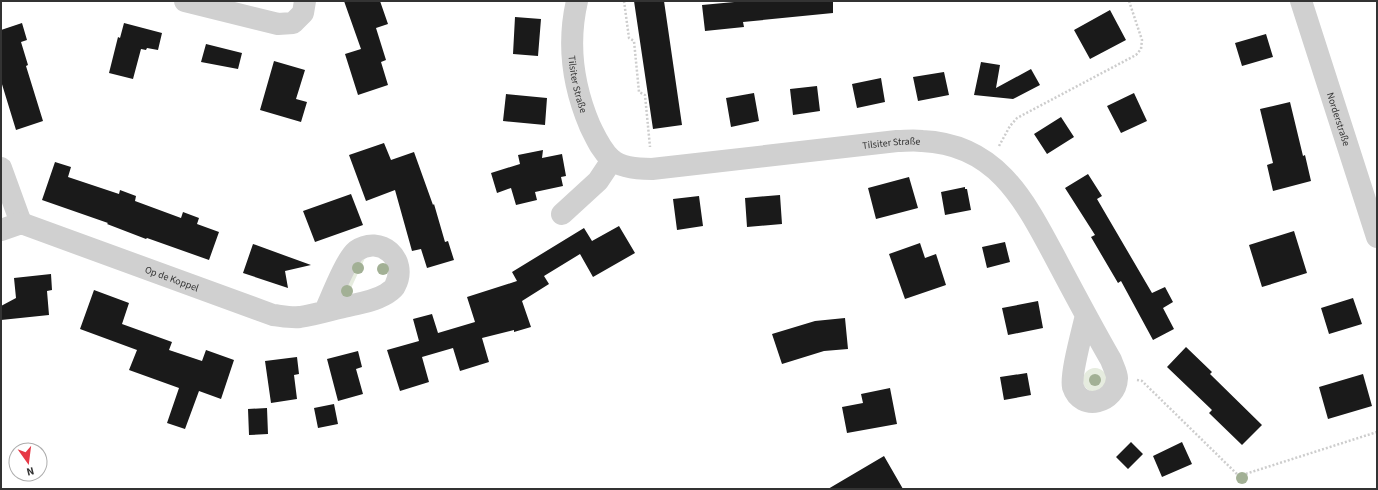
<svg xmlns="http://www.w3.org/2000/svg" width="1378" height="490" viewBox="0 0 1378 490" font-family="'Source Sans 3',sans-serif">
<rect width="100%" height="100%" fill="#fff"/>
<path fill="#e6ecdf" d="M 365,258 L 347,297 L 341,298 L 357,264 Z
M1083 380a12 12 0 1 1 24 0a12 12 0 1 1-24 0Z"/>
<path fill="#1a1a1a" d="M 344,1 L 380,1 L 388,24 L 376,28 L 386,60 L 381,62 L 388,85 L 358,95 L 345,54 L 361,49 Z
M 634,1 L 664,1 L 682,125 L 653,129 Z
M 745,1 L 833,1 L 833,13 L 743,22 L 744,27 L 705,31 L 702,5 Z
M 1110,10 L 1126,40 L 1090,59 L 1074,30 Z
M 515,17 L 541,19 L 538,56 L 513,54 Z
M 22,23 L 27,40 L 21,42 L 28,65 L 26,66 L 43,121 L 16,130 L 1,81 L 1,30 Z
M 124,23 L 162,33 L 158,50 L 147,48 L 146,50 L 141,49 L 133,79 L 109,73 L 118,37 L 120,38 Z
M 1266,34 L 1273,57 L 1242,66 L 1235,43 Z
M 206,44 L 242,53 L 238,69 L 201,62 Z
M 274,61 L 305,70 L 296,99 L 307,102 L 301,122 L 260,110 Z
M 981,62 L 1000,65 L 996,88 L 1031,69 L 1040,85 L 1013,99 L 974,95 Z
M 944,72 L 949,95 L 918,101 L 913,77 Z
M 881,78 L 885,102 L 857,108 L 852,84 Z
M 817,86 L 820,111 L 793,115 L 790,89 Z
M 754,93 L 759,121 L 731,127 L 726,98 Z
M 1134,93 L 1147,121 L 1121,133 L 1107,106 Z
M 506,94 L 547,98 L 545,125 L 503,121 Z
M 1290,102 L 1303,156 L 1305,155 L 1311,181 L 1273,191 L 1267,165 L 1273,163 L 1260,109 Z
M 1061,117 L 1074,137 L 1047,154 L 1034,134 Z
M 384,143 L 391,160 L 414,152 L 433,205 L 434,204 L 445,242 L 448,241 L 454,260 L 427,268 L 421,249 L 412,251 L 395,190 L 366,201 L 349,155 Z
M 543,150 L 542,158 L 562,154 L 566,176 L 561,177 L 563,186 L 535,192 L 537,200 L 516,205 L 511,188 L 497,193 L 491,173 L 520,164 L 518,155 Z
M 55,162 L 71,167 L 68,177 L 119,194 L 120,190 L 136,196 L 135,201 L 181,218 L 183,212 L 199,218 L 197,224 L 219,232 L 209,260 L 147,238 L 146,239 L 107,224 L 108,223 L 42,200 Z
M 1088,174 L 1102,196 L 1097,199 L 1152,293 L 1165,287 L 1173,302 L 1163,308 L 1174,329 L 1153,340 L 1121,281 L 1118,283 L 1091,237 L 1095,235 L 1065,188 Z
M 909,177 L 918,208 L 876,219 L 868,188 Z
M 965,187 L 965,189 L 967,189 L 971,210 L 945,215 L 941,192 Z
M 351,194 L 363,225 L 315,242 L 303,211 Z
M 780,195 L 782,224 L 747,227 L 745,198 Z
M 699,196 L 703,226 L 677,230 L 673,199 Z
M 619,226 L 635,253 L 593,277 L 580,254 L 544,276 L 549,284 L 522,301 L 531,327 L 514,332 L 514,330 L 482,338 L 489,362 L 460,371 L 453,348 L 422,357 L 429,382 L 400,391 L 387,350 L 419,341 L 413,319 L 432,314 L 438,333 L 475,322 L 467,297 L 517,281 L 512,272 L 584,228 L 592,241 Z
M 1294,231 L 1307,273 L 1262,287 L 1249,245 Z
M 1005,242 L 1010,262 L 987,268 L 982,247 Z
M 920,243 L 925,258 L 936,254 L 946,285 L 905,299 L 889,254 Z
M 253,244 L 311,265 L 285,271 L 288,288 L 243,273 Z
M 51,274 L 52,290 L 47,291 L 49,315 L 1,320 L 1,306 L 16,298 L 14,278 Z
M 94,290 L 129,303 L 122,324 L 172,342 L 169,350 L 202,361 L 206,350 L 234,360 L 221,399 L 199,391 L 185,429 L 167,423 L 179,388 L 129,370 L 137,350 L 80,329 Z
M 1353,298 L 1362,324 L 1329,334 L 1321,308 Z
M 1038,301 L 1043,328 L 1008,335 L 1002,308 Z
M 845,318 L 848,349 L 824,351 L 782,364 L 772,334 L 815,321 Z
M 1186,347 L 1212,372 L 1210,374 L 1262,425 L 1242,445 L 1209,413 L 1212,410 L 1167,367 Z
M 358,351 L 362,367 L 356,369 L 363,394 L 338,401 L 327,359 Z
M 297,357 L 299,374 L 294,375 L 297,399 L 271,403 L 265,361 Z
M 1027,373 L 1031,395 L 1004,400 L 1000,377 Z
M 1363,374 L 1372,406 L 1328,419 L 1319,387 Z
M 890,388 L 897,424 L 847,433 L 842,407 L 863,403 L 861,394 Z
M 334,404 L 338,424 L 318,428 L 314,408 Z
M 267,408 L 268,434 L 249,435 L 248,409 Z
M 1131,442 L 1143,454 L 1128,469 L 1116,457 Z
M 1182,442 L 1192,464 L 1162,477 L 1153,456 Z
M 884,456 L 903,489 L 828,489 Z"/>
<g fill="none" stroke-linecap="round" stroke-linejoin="round">
<path stroke="#cdcdcd" stroke-width="2.5" stroke-dasharray="2 2" stroke-linecap="butt" d="M 624,1 L 629,38 L 634,41 L 639,92 L 645,95 L 650,147
M 999,146 L 1010,126 L 1017,118 L 1136,55 L 1141,49 L 1142,40 L 1129,1
M 1137,380 L 1142,381 L 1239,476 L 1377,432"/>
<g stroke="#d0d0d0" stroke-width="22">
<path d="M 185,1 L 278,24 L 293,23 L 303,13 L 305,1"/>
<path id="s1" d="M 577,1 C 567,44 573,86 590,126 C 596,138 601,150 611,159 C 621,168 639,169 652,169 L 897,141 C 905,141 914,140 922,141 C 997,144 1025,201 1056,259 C 1074,293 1092,327 1111,360 C 1113,366 1117,373 1117,378 C 1116,403 1081,412 1073,387 C 1070,375 1083,329 1086,315"/>
<path id="s2" d="M 1301,1 L 1377,237"/>
<path d="M 1,168 L 21,223"/>
<path d="M 562,214 L 598,181 L 612,160"/>
<path id="s3" d="M 1,230 L 21,223 L 273,315 C 282,316 291,318 300,317 C 313,315 327,311 339,308 C 354,304 373,302 386,294 C 389,292 394,289 395,286 C 409,259 380,234 356,251 C 346,259 331,298 325,311"/>
</g>
</g>
<g fill="#a2b095">
<circle cx="358" cy="268" r="6"/>
<circle cx="383" cy="269" r="6"/>
<circle cx="347" cy="291" r="6"/>
<circle cx="1095" cy="380" r="6"/>
<circle cx="1242" cy="478" r="6"/>
</g>
<g text-anchor="middle" stroke-width="4" stroke-linejoin="round" paint-order="stroke">
<g font-size="10" fill="#333" stroke="#fff">
<text dy="4" stroke="none"><textPath href="#s1" startOffset="84">Tilsiter Straße</textPath></text>
<text dy="4" stroke="none"><textPath href="#s2" startOffset="124">Norderstraße</textPath></text>
<text dy="4" stroke="none"><textPath href="#s1" startOffset="451">Tilsiter Straße</textPath></text>
<text dy="4" stroke="none"><textPath href="#s3" startOffset="182">Op de Koppel</textPath></text>
</g>
</g>
<rect width="1378" height="490" fill="none" stroke="#333333" stroke-width="4"/>
<g transform="translate(28 462) rotate(166)"><circle r="19" fill="#ffffff" stroke="#adadad"/>
<path d="M0-3L7 15L0 10L-7 15Z" fill="#e63946"/>
<text y="-6" font-size="11" font-weight="bold" text-anchor="middle" fill="#333333">N</text>
</g>
</svg>
